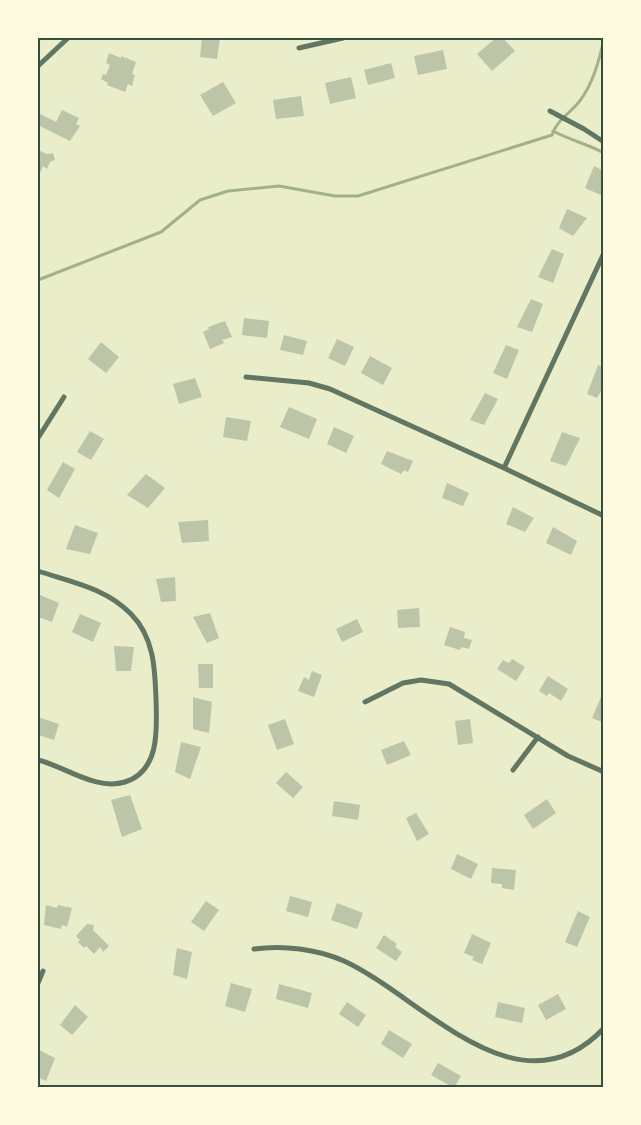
<svg xmlns="http://www.w3.org/2000/svg" width="641" height="1125" viewBox="0 0 641 1125" font-family="'Alegreya Sans',sans-serif">
<rect width="100%" height="100%" fill="#e9edc9"/>
<g fill="none" stroke-linecap="round" stroke-linejoin="round">
<path stroke="#a3b18a" stroke-width="3" d="M 553,131 C 570,140 587,144 604,153
M 38,280 L 161,232 L 200,200 L 228,191 L 279,186 L 335,196 L 358,196 L 552,135 C 556,121 570,113 579,102 C 593,84 599,61 604,39"/>
</g>
<path fill="#bcc5a7" d="M 202,38 L 220,38 L 217,59 L 200,57 Z
M 496,38 L 503,38 L 515,51 L 492,71 L 477,54 Z
M 443,50 L 447,69 L 418,75 L 414,56 Z
M 109,53 L 121,58 L 121,56 L 136,62 L 132,74 L 135,75 L 132,86 L 128,84 L 125,92 L 107,85 L 108,83 L 101,79 L 103,74 L 106,75 L 110,65 L 106,63 Z
M 391,63 L 395,78 L 368,85 L 364,70 Z
M 351,77 L 356,98 L 330,104 L 325,83 Z
M 223,82 L 236,103 L 213,116 L 200,95 Z
M 301,96 L 304,116 L 276,119 L 273,100 Z
M 62,110 L 79,118 L 76,124 L 80,126 L 70,141 L 38,125 L 40,114 L 56,122 Z
M 38,150 L 47,154 L 53,153 L 55,160 L 50,162 L 47,169 L 43,166 L 38,178 Z
M 594,166 L 604,171 L 603,196 L 585,188 Z
M 567,209 L 587,218 L 573,236 L 559,228 Z
M 552,249 L 564,254 L 553,283 L 538,277 Z
M 531,299 L 543,304 L 532,332 L 517,327 Z
M 244,318 L 269,321 L 267,338 L 242,335 Z
M 225,321 L 232,337 L 222,340 L 224,343 L 210,349 L 203,332 L 209,329 L 208,327 Z
M 284,335 L 307,341 L 303,355 L 280,350 Z
M 337,339 L 354,347 L 345,366 L 328,358 Z
M 101,342 L 119,357 L 106,373 L 88,359 Z
M 506,345 L 519,350 L 507,379 L 493,373 Z
M 370,356 L 392,368 L 383,385 L 361,373 Z
M 598,365 L 604,368 L 604,386 L 597,398 L 587,394 Z
M 195,378 L 202,397 L 179,404 L 173,384 Z
M 485,393 L 498,399 L 484,425 L 470,420 Z
M 289,407 L 317,419 L 309,439 L 280,427 Z
M 226,417 L 251,421 L 247,441 L 223,437 Z
M 334,427 L 354,436 L 346,453 L 327,444 Z
M 90,431 L 104,439 L 91,460 L 77,452 Z
M 562,432 L 580,438 L 566,466 L 550,461 Z
M 387,451 L 413,461 L 408,472 L 404,470 L 401,474 L 381,464 Z
M 63,462 L 75,469 L 59,498 L 47,490 Z
M 146,474 L 165,488 L 148,508 L 127,495 Z
M 447,483 L 469,493 L 463,506 L 442,498 Z
M 513,507 L 534,518 L 525,532 L 506,524 Z
M 208,520 L 209,541 L 182,543 L 178,522 Z
M 75,525 L 98,533 L 90,554 L 66,549 Z
M 553,527 L 577,541 L 571,555 L 546,543 Z
M 175,577 L 176,601 L 161,602 L 156,579 Z
M 40,595 L 59,603 L 52,622 L 38,617 L 38,603 Z
M 419,608 L 420,627 L 398,628 L 397,610 Z
M 210,613 L 219,638 L 207,643 L 193,617 Z
M 80,614 L 101,623 L 93,642 L 72,632 Z
M 357,619 L 363,632 L 342,642 L 336,629 Z
M 450,627 L 465,632 L 464,638 L 472,640 L 469,649 L 461,647 L 460,650 L 444,645 Z
M 114,646 L 134,647 L 131,671 L 116,671 Z
M 512,659 L 525,667 L 516,681 L 497,669 L 503,660 L 509,663 Z
M 198,664 L 213,664 L 213,688 L 199,688 Z
M 312,671 L 322,675 L 314,697 L 298,691 L 304,677 L 309,680 Z
M 548,676 L 568,689 L 561,701 L 549,693 L 547,696 L 539,691 Z
M 193,697 L 212,702 L 209,733 L 193,729 Z
M 601,697 L 604,698 L 604,723 L 592,718 Z
M 38,717 L 59,724 L 54,740 L 38,735 Z
M 285,719 L 294,744 L 277,750 L 268,725 Z
M 470,719 L 473,743 L 458,745 L 455,721 Z
M 404,741 L 411,755 L 387,765 L 381,750 Z
M 181,742 L 201,747 L 190,779 L 175,772 Z
M 286,772 L 303,787 L 293,798 L 276,783 Z
M 130,795 L 142,829 L 122,837 L 111,800 Z
M 547,799 L 556,813 L 533,829 L 524,815 Z
M 334,801 L 360,805 L 358,820 L 332,816 Z
M 416,813 L 429,834 L 417,841 L 406,818 Z
M 457,854 L 478,864 L 471,879 L 451,869 Z
M 492,868 L 516,870 L 514,890 L 502,888 L 502,884 L 491,883 Z
M 290,896 L 312,902 L 308,917 L 286,911 Z
M 206,901 L 219,910 L 204,931 L 191,922 Z
M 337,903 L 363,913 L 357,929 L 331,920 Z
M 46,905 L 57,908 L 58,905 L 72,908 L 67,927 L 62,925 L 61,929 L 44,925 Z
M 578,911 L 590,917 L 577,947 L 565,942 Z
M 87,924 L 94,925 L 93,930 L 109,946 L 103,952 L 100,947 L 94,954 L 86,946 L 84,948 L 78,942 L 80,940 L 76,936 Z
M 472,934 L 491,943 L 482,964 L 472,960 L 474,957 L 464,953 Z
M 384,935 L 397,944 L 395,947 L 402,952 L 396,961 L 376,948 Z
M 177,948 L 192,952 L 187,979 L 173,975 Z
M 231,983 L 252,989 L 245,1012 L 225,1006 Z
M 279,984 L 312,993 L 308,1008 L 276,999 Z
M 558,994 L 566,1009 L 546,1020 L 538,1005 Z
M 347,1002 L 366,1015 L 358,1027 L 339,1014 Z
M 498,1002 L 525,1008 L 522,1023 L 495,1017 Z
M 75,1005 L 88,1017 L 72,1035 L 60,1025 Z
M 389,1030 L 412,1044 L 403,1058 L 381,1044 Z
M 39,1050 L 55,1058 L 46,1081 L 38,1077 Z
M 438,1063 L 461,1076 L 454,1088 L 431,1075 Z"/>
<g fill="none" stroke-linecap="round" stroke-linejoin="round">
<path stroke="#617663" stroke-width="5" d="M 299,48 L 343,38
M 38,66 L 68,38
M 550,111 L 584,129 L 604,142
M 246,377 L 309,383 L 330,389 L 504,468 L 604,516
M 38,438 L 64,397
M 504,468 L 604,253
M 38,571 C 71,582 106,588 131,614 C 154,637 155,669 156,699 C 157,729 160,771 125,782 C 96,791 64,766 38,760
M 365,702 L 403,683 L 421,680 L 449,684 L 568,756 L 604,772
M 513,770 L 538,737
M 254,949 C 283,945 317,949 344,961 C 421,996 519,1119 604,1028
M 38,983 L 43,971"/>
</g>
<rect width="641" height="1125" fill="none" stroke="#fefae0" stroke-width="78"/>
<rect x="39" y="39" width="563" height="1047" fill="none" stroke="#344e41" stroke-width="2"/>
</svg>
